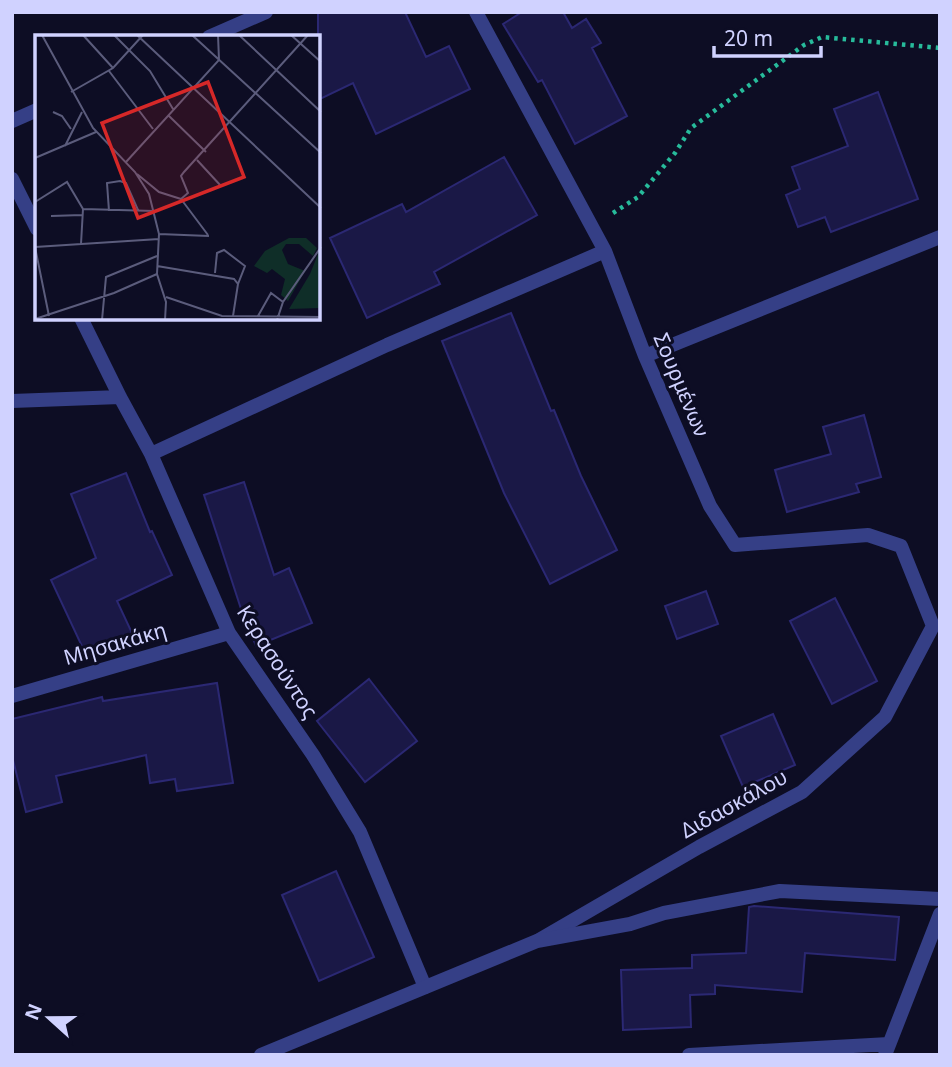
<svg xmlns="http://www.w3.org/2000/svg" width="952" height="1067" viewBox="0 0 952 1067" font-family="'Noto Sans',sans-serif">
<rect width="100%" height="100%" fill="#0d0d24"/>
<path fill="#1a1846" stroke="#2b2873" stroke-width="2" d="M 318,12 L 405,12 L 426,57 L 449,46 L 470,89 L 376,134 L 353,83 L 318,100 Z
M 522,12 L 563,12 L 572,28 L 586,19 L 601,43 L 592,48 L 627,116 L 575,144 L 542,80 L 538,82 L 503,24 Z
M 878,92 L 918,199 L 831,232 L 825,217 L 798,227 L 786,195 L 800,189 L 792,167 L 848,146 L 834,109 Z
M 504,157 L 537,215 L 434,272 L 440,284 L 367,318 L 330,238 L 402,204 L 406,212 Z
M 511,313 L 551,411 L 554,410 L 581,476 L 617,550 L 550,584 L 504,493 L 442,341 Z
M 864,415 L 881,477 L 856,484 L 859,492 L 787,512 L 775,470 L 831,454 L 823,427 Z
M 126,473 L 150,532 L 152,531 L 172,575 L 117,601 L 132,633 L 86,655 L 51,580 L 96,558 L 71,494 Z
M 244,482 L 274,575 L 289,568 L 312,623 L 256,646 L 241,609 L 204,495 Z
M 706,591 L 718,624 L 677,639 L 665,606 Z
M 835,598 L 877,681 L 832,704 L 790,621 Z
M 369,679 L 417,741 L 365,782 L 317,721 Z
M 217,683 L 233,783 L 177,791 L 175,779 L 150,783 L 146,755 L 56,776 L 62,802 L 26,812 L 12,756 L 12,719 L 102,697 L 103,701 Z
M 773,714 L 795,765 L 743,787 L 721,736 Z
M 336,871 L 374,957 L 319,981 L 282,895 Z
M 754,906 L 899,917 L 895,960 L 805,953 L 802,992 L 715,985 L 715,994 L 690,995 L 691,1027 L 623,1030 L 621,970 L 692,968 L 692,955 L 746,953 L 749,907 Z"/>
<g fill="none" stroke-linecap="round" stroke-linejoin="round">
<path stroke="#27bb9b" stroke-width="4.5" stroke-dasharray="3.5 5" stroke-linecap="butt" d="M 613,213 L 638,197 L 675,153 L 691,128 L 804,45 L 822,37 L 940,48"/>
<path stroke="#353f86" stroke-width="14" d="M 476,12 L 605,251 L 645,356 L 710,506 L 735,545 L 868,535 L 901,546 L 933,626
M 12,179 L 37,229
M 81,318 L 120,397 L 151,454 L 229,633 L 313,755 L 360,832 L 425,987
M 645,356 L 940,237
M 12,401 L 120,397
M 151,454 L 387,345 L 605,251
M 12,696 L 229,633
M 539,940 L 699,847 L 802,792 L 885,717 L 933,626
M 689,1055 L 889,1044
M 885,1055 L 940,914"/>
<path stroke="#353f86" stroke-width="14" d="M 209,37 L 266,12
M 12,121 L 37,110
M 261,1055 L 537,941 L 630,924 L 664,913 L 780,891 L 940,899"/>
</g>
<g text-anchor="middle" stroke-width="6" stroke-linejoin="round" paint-order="stroke">
<g font-size="21" fill="#d0d2ff" stroke="#0d0d24">
<text transform="translate(681 385) rotate(67)" y="7">Σουρμένων</text>
<text transform="translate(115 644) rotate(-16)" y="7">Μησακάκη</text>
<text transform="translate(277 662) rotate(57)" y="7">Κερασούντος</text>
<text transform="translate(734 804) rotate(-29)" y="7">Διδασκάλου</text>
</g>
</g>
<g transform="translate(35 35)">
<rect width="285" height="285" fill="#0d0d24"/>
<path d="M 254,203 L 271,203 L 282,213 L 278,221 L 264,209 L 251,209 L 247,215 L 253,229 L 270,236 L 253,266 L 246,260 L 250,244 L 237,234 L 232,238 L 219,231 L 230,216 ZM 285,214 L 285,273 L 254,274 L 275,239 Z" fill="#0f2e28"/>
<path fill="none" stroke="#5b5c7c" stroke-width="2" d="M 7,0 L 58,93 L 100,137 L 114,159 L 124,199 L 122,239 L 131,267 L 130,285M 48,0 L 78,33M 79,0 L 115,36 L 138,74M 102,0 L 286,173M 157,0 L 286,118M 204,0 L 286,77M 256,0 L 286,27M 74,36 L 118,94M 36,57 L 78,33 L 108,0M 18,77 L 27,81 L 36,94M 133,80 L 171,117M 30,111 L 47,77M 0,123 L 61,97M 162,125 L 186,151M 91,127 L 184,25 L 183,0M 102,139 L 124,157 L 146,164M 146,164 L 153,158 L 146,141 L 149,137 L 273,0M 146,164 L 173,200M 0,167 L 32,147 L 48,174 L 46,209M 48,174 L 119,176M 74,176 L 72,148 L 85,146 L 91,148 L 103,175M 16,181 L 47,180M 124,199 L 174,201M 0,212 L 124,204M 0,212 L 14,281M 122,231 L 199,244 L 203,249 L 198,281M 180,238 L 182,218 L 189,215 L 210,231 L 203,249M 131,262 L 187,281 L 286,282M 223,281 L 236,258 L 248,267M 0,284 L 79,258 L 122,239M 67,285 L 71,242 L 122,221M 242,285 L 248,267 L 286,212"/>
<path fill="#d62828" fill-opacity="0.15" stroke="#d62828" stroke-width="3.5" d="M 173,47 L 209,142 L 103,183 L 67,88 Z"/>
<rect width="285" height="285" fill="none" stroke="#d0d2ff" stroke-width="3.5"/>
</g>
<rect width="952" height="1067" fill="none" stroke="#d0d2ff" stroke-width="28"/>
<g transform="translate(49 1018) rotate(291)" stroke="#0d0d24" stroke-width="5" paint-order="stroke">
<path d="M0-5L12 26L0 18L-12 26Z" fill="#d0d2ff"/>
<text y="-10" font-size="19" font-weight="bold" text-anchor="middle" fill="#d0d2ff">N</text>
</g>
<path d="M714 46v10h107v-10" fill="none" stroke="#d0d2ff" stroke-width="3.5"/>
<text x="724" y="46" font-size="21" fill="#d0d2ff" stroke="#0d0d24" stroke-width="5" paint-order="stroke">20 m</text>
</svg>
